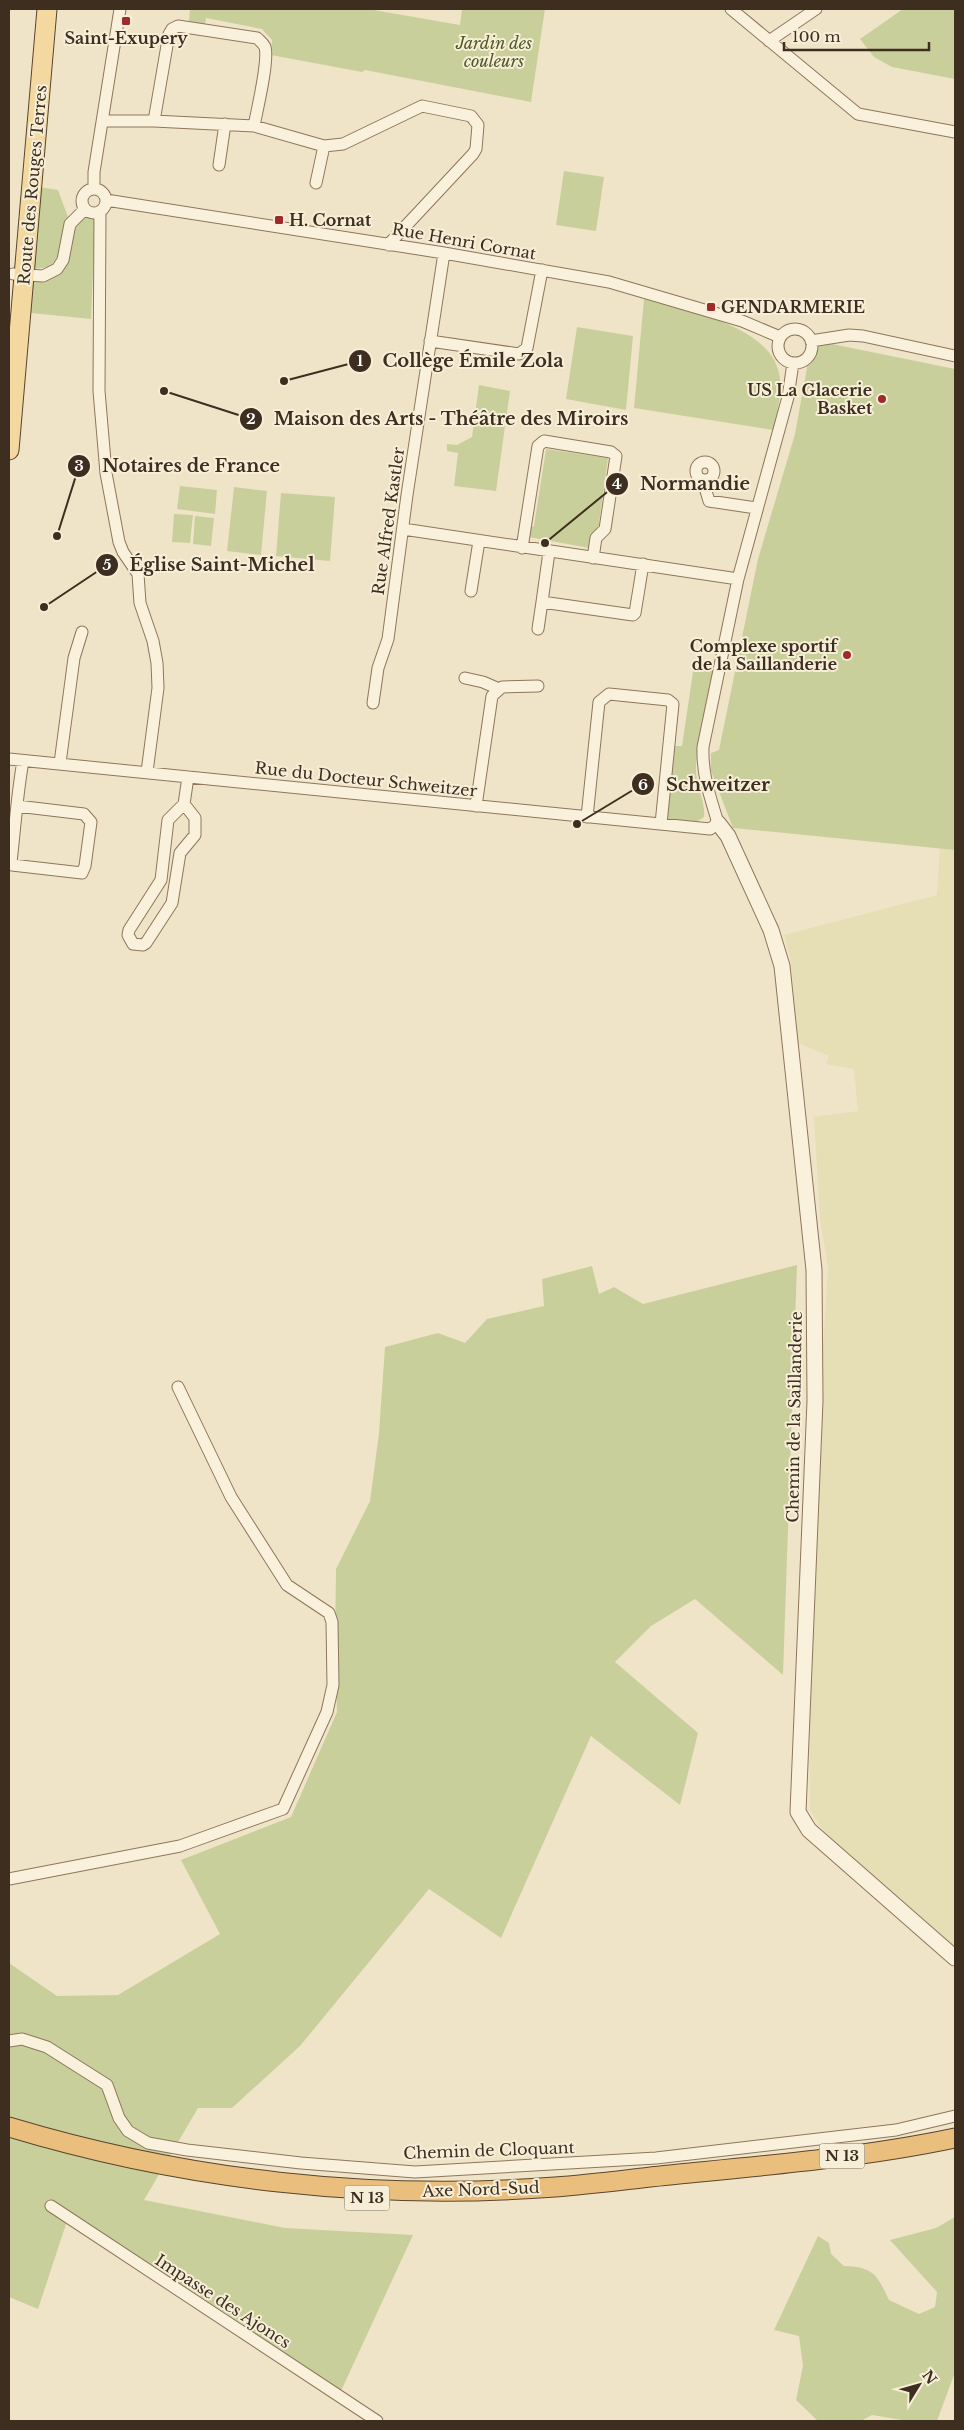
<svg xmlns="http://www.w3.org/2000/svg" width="964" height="2430" viewBox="0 0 964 2430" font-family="'Libre Baskerville',serif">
<rect width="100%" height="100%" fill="#f0e4c8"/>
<path fill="#e6deb5" d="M 940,848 L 955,850 L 955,1947 L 843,1850 L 820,1826 L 810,1809 L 809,1693 L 816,1462 L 828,1267 L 820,1218 L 814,1117 L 858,1111 L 854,1069 L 826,1064 L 829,1056 L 798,1043 L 791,962 L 784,935 L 937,895 Z"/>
<path fill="#c9cf9b" d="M 190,9 L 368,9 L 460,25 L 462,9 L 545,9 L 531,102 L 365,70 L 362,72 L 271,55 L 272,40 L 262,29 L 206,18 L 205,25 L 189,22 Z
M 903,9 L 955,9 L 955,79 L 892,67 L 874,57 L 860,39 Z
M 564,171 L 604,177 L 596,231 L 556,225 Z
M 39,187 L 58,190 L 68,217 L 58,256 L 50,267 L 32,269 Z
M 89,215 L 94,219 L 95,225 L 91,319 L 31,313 L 32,281 C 90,280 57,219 89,215 Z
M 644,299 C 685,311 768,324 779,373 C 783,391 777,413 773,430 L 634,408 Z
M 577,327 L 633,336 L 626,410 L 566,399 Z
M 814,343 L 827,343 L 955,369 L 955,850 L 733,828 L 711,771 L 711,753 L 719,750 L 758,559 L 795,434 L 807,368 L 808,354 Z
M 479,385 L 510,391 L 496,491 L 454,486 L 458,453 L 447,451 L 447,444 L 457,445 L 472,437 Z
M 546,449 L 608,458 L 598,530 L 590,536 L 589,548 L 529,537 L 530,528 L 534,526 Z
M 180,486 L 217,490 L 215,514 L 177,509 Z
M 234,487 L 267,491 L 261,555 L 227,551 Z
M 281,493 L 335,497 L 330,561 L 276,556 Z
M 174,514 L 193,515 L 190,543 L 172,542 Z
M 195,516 L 214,518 L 211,546 L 193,544 Z
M 694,665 L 714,671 C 707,703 697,735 696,767 C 695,785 706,803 704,817 L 695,823 L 669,821 L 667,819 L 675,746 L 682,746 Z
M 797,1265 L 783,1675 L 695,1599 L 651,1626 L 615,1662 L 698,1733 L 680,1805 L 591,1736 L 501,1938 L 429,1889 L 300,2046 L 232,2108 L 198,2108 L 144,2200 L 285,2228 L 413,2235 L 341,2391 L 69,2215 L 38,2309 L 9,2297 L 9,1963 L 57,1996 L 118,1995 L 220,1934 L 181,1860 L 291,1817 L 337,1712 L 335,1644 L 336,1569 L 370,1501 L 379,1433 L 385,1347 L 438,1333 L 465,1343 L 487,1319 L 544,1306 L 542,1279 L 592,1266 L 599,1294 L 614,1287 L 643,1304 Z
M 955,2217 L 955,2372 L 937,2421 L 908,2421 L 872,2415 L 861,2421 L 818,2421 L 796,2400 L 803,2366 L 799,2336 L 774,2330 L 818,2236 L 829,2243 L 831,2254 L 844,2266 C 874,2267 877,2275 889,2300 L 919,2314 L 935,2307 L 937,2292 L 890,2240 L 936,2228 Z"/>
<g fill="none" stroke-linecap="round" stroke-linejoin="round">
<g stroke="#8d765c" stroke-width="13">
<path id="minor" d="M 731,9 L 858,114 L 955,132
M 769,41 L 816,9
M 103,121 L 154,121 L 254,126 L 324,146 L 343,144 L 422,106 L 471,116 L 478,125 L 476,149 L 473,154 L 388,245
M 154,121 L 169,34 L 172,29 L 178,26 L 257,38 C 260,41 263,43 265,47 C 269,61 257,110 254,126
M 219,165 L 225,124
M 316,183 L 324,146
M 94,189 L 94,172 L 120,9
M82 201a12 12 0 1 1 24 0a12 12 0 1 1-24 0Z
M 106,200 L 444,253 L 609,282 L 742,321 L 780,337
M 100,211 L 99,391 L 106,473 L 119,542 L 123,552 L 138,574 L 140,603 L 153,641 L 157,663 L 158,688 L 147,772
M 13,274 L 43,276 L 57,269 L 63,260 L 70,224 L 85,209
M778 346a17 17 0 1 1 34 0a17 17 0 1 1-34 0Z
M 430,341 L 519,354 L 527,348 L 542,270
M 811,341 L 849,335 L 863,336 L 955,356
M696 471a9 9 0 1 1 18 0a9 9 0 1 1-18 0Z
M 703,481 L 709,501 L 756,508
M 403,529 L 738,579
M 522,548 L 538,446 L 544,441 L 611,452 L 616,456 L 605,529 L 596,538 L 593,558
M 549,552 L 542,602 L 633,615 L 635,613 L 643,564
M 471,591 L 479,541
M 538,629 L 542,602
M 465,678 L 483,682 L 499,689
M 373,703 L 378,668 L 388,639 L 407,495 L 444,253
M 9,759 L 710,829 L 718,823 C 710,796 702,775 703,747 L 738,579 L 788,397 L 793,363
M 60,763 L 74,658 L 82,632
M 184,804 L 195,818 L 195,835 L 180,853 L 172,903 L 146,943 L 143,945 L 133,944 L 128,935 L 129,930 L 161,880 L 168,820 L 184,804 L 188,777
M 17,806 L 84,814 L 91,822 L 85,866 L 82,873 L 12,865 L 11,862 C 15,828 17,794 23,761
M 476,806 L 492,696 L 502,687 L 538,686
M 587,817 L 599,702 L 609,694 L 668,700 L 673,704 L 661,824
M 9,1879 L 180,1846 L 283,1809 L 327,1712 L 333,1685 L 332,1622 L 329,1613 L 287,1585 L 231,1497 L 178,1387
M 9,2041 L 22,2039 L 47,2047 L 107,2085 L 119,2118 L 128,2131 L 148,2143 L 187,2150 L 301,2163 L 415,2172 L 656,2158 L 896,2130 L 955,2116
M 51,2206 L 377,2421"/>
</g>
<g stroke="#8d765c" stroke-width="17">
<path id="tertiary" d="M 718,823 L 728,836 L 771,930 L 782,966 L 814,1270 L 815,1401 L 798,1812 L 809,1830 L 955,1958"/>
</g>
<g stroke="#5b4430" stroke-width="21">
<path id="primary" d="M 9,450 L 47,9"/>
</g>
<g stroke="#5b4430" stroke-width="21">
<path id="trunk" d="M 9,2127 C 185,2180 371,2201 555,2187 C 596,2184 638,2178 679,2174 C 771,2165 865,2157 955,2138"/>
</g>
<use href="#minor" stroke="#faf1dc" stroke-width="11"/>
<use href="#tertiary" stroke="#faf1dc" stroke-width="15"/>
<use href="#primary" stroke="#f3d9a0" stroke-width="19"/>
<use href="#trunk" stroke="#eabe7c" stroke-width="19"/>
</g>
<g fill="#9e2a2b" stroke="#f7eed8" stroke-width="2">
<rect x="121" y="16" width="10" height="10" rx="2.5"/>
<rect x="274" y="215" width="10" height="10" rx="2.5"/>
<rect x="706" y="302" width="10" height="10" rx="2.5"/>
<circle cx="882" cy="399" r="5"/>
<circle cx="847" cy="655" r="5"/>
</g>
<g text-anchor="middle" stroke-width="4" stroke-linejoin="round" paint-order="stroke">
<g fill="#f7eed8" stroke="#756857" stroke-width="1">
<rect x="819.5" y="2143.5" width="45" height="25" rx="4"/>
<rect x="344.5" y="2185.5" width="45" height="25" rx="4"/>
</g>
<g font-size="15" font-weight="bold" fill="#3d2e20">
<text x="842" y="2161">N 13</text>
<text x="367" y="2203">N 13</text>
</g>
<g font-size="16" font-weight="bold" fill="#3d2e20" stroke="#f7eed8" text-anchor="start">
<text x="126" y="44" text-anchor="middle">Saint-Exupery</text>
<text x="289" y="226">H. Cornat</text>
<text x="721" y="313">GENDARMERIE</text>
<text x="872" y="396" text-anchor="end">US La Glacerie<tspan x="872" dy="18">Basket</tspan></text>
<text x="837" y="652" text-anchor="end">Complexe sportif<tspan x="837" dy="18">de la Saillanderie</tspan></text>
</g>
<g font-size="16" font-style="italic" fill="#4d5a26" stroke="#f7eed8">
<text x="494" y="49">Jardin des<tspan x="494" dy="18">couleurs</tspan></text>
</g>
<g font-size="16" fill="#3d2e20" stroke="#f7eed8">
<text transform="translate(32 185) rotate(-85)" y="6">Route des Rouges Terres</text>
<text transform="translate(464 241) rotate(10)" y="6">Rue Henri Cornat</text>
<text transform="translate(388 521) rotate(-82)" y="6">Rue Alfred Kastler</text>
<text transform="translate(366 779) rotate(6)" y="6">Rue du Docteur Schweitzer</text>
<text transform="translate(794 1417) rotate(-89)" y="6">Chemin de la Saillanderie</text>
<text transform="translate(489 2150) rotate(-2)" y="6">Chemin de Cloquant</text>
<text transform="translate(481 2189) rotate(-2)" y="6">Axe Nord-Sud</text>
<text transform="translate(223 2301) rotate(33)" y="6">Impasse des Ajoncs</text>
</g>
</g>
<path fill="none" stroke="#3d2e20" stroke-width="2" d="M284 381L360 361M164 391L251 419M57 536L79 466M545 543L617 484M44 607L107 565M577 824L643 784"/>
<g fill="#3d2e20" stroke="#f7eed8" stroke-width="2">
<circle cx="284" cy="381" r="5"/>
<circle cx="164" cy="391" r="5"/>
<circle cx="57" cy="536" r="5"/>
<circle cx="545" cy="543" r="5"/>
<circle cx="44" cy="607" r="5"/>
<circle cx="577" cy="824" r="5"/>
<circle cx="360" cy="361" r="12"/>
<circle cx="251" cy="419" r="12"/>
<circle cx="79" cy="466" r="12"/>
<circle cx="617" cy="484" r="12"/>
<circle cx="107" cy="565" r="12"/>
<circle cx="643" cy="784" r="12"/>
</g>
<g font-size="15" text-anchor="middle" font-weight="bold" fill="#fff">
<text x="360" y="366">1</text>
<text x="251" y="424">2</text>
<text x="79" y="471">3</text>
<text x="617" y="489">4</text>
<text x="107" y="570">5</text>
<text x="643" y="790">6</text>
</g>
<g font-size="18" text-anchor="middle" font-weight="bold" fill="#3d2e20" stroke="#f7eed8" stroke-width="4" stroke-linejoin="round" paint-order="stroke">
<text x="473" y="367">Collège Émile Zola</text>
<text x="451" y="425">Maison des Arts - Théâtre des Miroirs</text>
<text x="191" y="472">Notaires de France</text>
<text x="695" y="490">Normandie</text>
<text x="222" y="571">Église Saint-Michel</text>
<text x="718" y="791">Schweitzer</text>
</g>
<rect width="964" height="2430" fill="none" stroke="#3d2e20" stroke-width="20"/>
<g transform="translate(919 2385) rotate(53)" stroke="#f7eed8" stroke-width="4" paint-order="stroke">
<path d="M0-4L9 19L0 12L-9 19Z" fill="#3d2e20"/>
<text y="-8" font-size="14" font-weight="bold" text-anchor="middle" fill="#3d2e20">N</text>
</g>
<path d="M784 42v8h145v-8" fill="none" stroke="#3d2e20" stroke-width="2.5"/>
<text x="792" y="42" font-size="15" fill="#3d2e20" stroke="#f7eed8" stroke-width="4" paint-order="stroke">100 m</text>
</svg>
